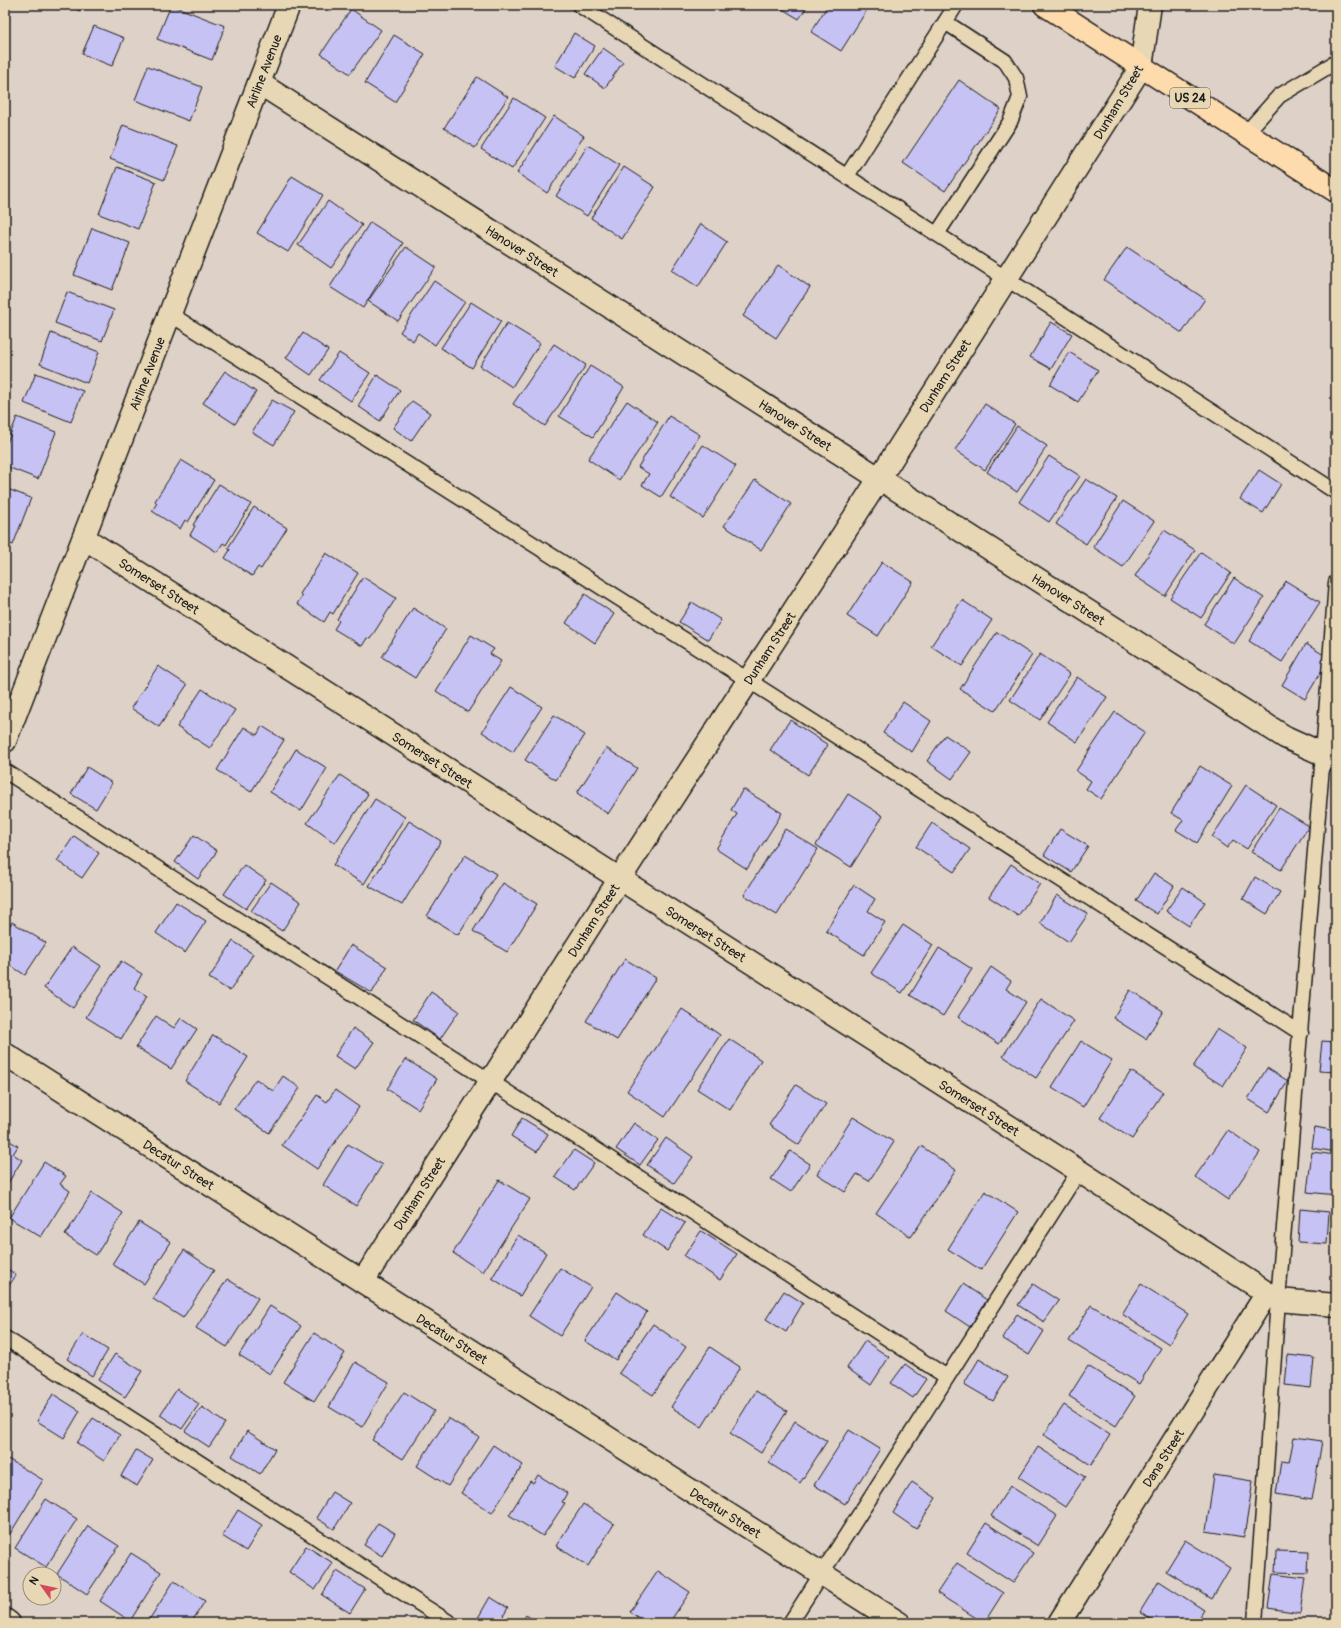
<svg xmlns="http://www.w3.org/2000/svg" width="1341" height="1628" viewBox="0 0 1341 1628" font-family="Pangolin,sans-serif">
<rect width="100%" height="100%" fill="#ded1c7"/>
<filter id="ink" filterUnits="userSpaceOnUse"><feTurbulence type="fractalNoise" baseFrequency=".025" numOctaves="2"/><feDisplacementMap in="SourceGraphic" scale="8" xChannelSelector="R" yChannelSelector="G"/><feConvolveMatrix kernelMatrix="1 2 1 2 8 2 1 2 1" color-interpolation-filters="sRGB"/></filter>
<g filter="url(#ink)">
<path fill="#c6c2f4" stroke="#1c1c1c" d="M 66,5 L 82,5 L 80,11 Z
M 171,5 L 225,26 L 212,60 L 157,39 Z
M 776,5 L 808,5 L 799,19 Z
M 828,5 L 870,5 L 841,51 L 811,32 Z
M 351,9 L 381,30 L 350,74 L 321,54 Z
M 94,26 L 124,38 L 112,66 L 82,54 Z
M 574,33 L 595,46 L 575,78 L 555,66 Z
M 394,35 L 425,54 L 395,102 L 365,83 Z
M 603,48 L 623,62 L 605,88 L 585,74 Z
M 148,66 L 202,87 L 189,121 L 135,100 Z
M 477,77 L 508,97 L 475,148 L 444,128 Z
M 959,80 L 1001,109 L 945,191 L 903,163 Z
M 514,98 L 545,118 L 512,169 L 481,149 Z
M 554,116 L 584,136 L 547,193 L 517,173 Z
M 123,125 L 178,146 L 164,180 L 110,159 Z
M 588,145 L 619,165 L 587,216 L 556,196 Z
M 117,167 L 156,182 L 138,229 L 99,214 Z
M 624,167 L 655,187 L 622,239 L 591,218 Z
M 292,176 L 323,195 L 288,252 L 257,233 Z
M 328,201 L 362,225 L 331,268 L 298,245 Z
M 370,222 L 403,243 L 363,308 L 330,287 Z
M 701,224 L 727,242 L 698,287 L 672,270 Z
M 92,228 L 130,243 L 112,290 L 74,275 Z
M 406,247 L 436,267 L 398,321 L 368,301 Z
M 1127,247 L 1205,299 L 1182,333 L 1104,280 Z
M 778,265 L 810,287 L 776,338 L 743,316 Z
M 434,281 L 465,302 L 435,345 L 418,333 L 413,341 L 400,332 Z
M 67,292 L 114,310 L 102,341 L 55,323 Z
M 471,302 L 501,321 L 472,368 L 441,348 Z
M 1051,322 L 1072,334 L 1051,369 L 1030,357 Z
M 507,323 L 540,343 L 512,387 L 480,366 Z
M 51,333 L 99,352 L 87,383 L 40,364 Z
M 303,333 L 328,350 L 311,375 L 286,358 Z
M 554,344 L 586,365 L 545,426 L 513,404 Z
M 1069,352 L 1098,370 L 1078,402 L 1050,385 Z
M 339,353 L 370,373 L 351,401 L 320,380 Z
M 590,366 L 624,387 L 593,437 L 559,416 Z
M 225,371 L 256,392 L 235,424 L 203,403 Z
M 36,373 L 83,391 L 71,422 L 24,403 Z
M 377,375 L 400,390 L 380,421 L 358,406 Z
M 272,400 L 294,412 L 274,445 L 252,432 Z
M 412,401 L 430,413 L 411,441 L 393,428 Z
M 627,401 L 658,422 L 619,480 L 588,459 Z
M 985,404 L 1015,424 L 985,470 L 955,450 Z
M 669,416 L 700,435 L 661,497 L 642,485 L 649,474 L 638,467 Z
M 17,417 L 56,432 L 38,479 L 5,466 L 5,448 Z
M 1017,426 L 1047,446 L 1017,492 L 987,472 Z
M 703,445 L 736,466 L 703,518 L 670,497 Z
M 1049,456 L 1080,476 L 1049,522 L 1019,502 Z
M 181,460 L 214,480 L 188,522 L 185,520 L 180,529 L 152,511 L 157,503 L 155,501 Z
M 1259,470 L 1281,484 L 1263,513 L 1240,499 Z
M 1086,479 L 1117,498 L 1086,544 L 1056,524 Z
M 755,480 L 791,504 L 761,550 L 724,526 Z
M 219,484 L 251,504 L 226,545 L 223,543 L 217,552 L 190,535 L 195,526 L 193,525 Z
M 5,488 L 31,498 L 13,545 L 5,542 Z
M 1123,501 L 1154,521 L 1123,567 L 1093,547 Z
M 254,507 L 287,528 L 261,569 L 258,567 L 252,576 L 225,558 L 230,550 L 228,548 Z
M 1164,530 L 1195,550 L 1165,596 L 1135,576 Z
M 1201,552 L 1231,573 L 1201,618 L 1170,598 Z
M 326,553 L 358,573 L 333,614 L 330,612 L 324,622 L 297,604 L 302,596 L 300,594 Z
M 882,562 L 913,582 L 878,636 L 847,616 Z
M 363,577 L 396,598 L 370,639 L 367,638 L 362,646 L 334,629 L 339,621 L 337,619 Z
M 1234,578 L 1264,598 L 1234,644 L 1204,624 Z
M 1286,581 L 1320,602 L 1282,662 L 1249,641 Z
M 585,594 L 614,614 L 595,643 L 566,623 Z
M 962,600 L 992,620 L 962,666 L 931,646 Z
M 692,602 L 721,620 L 708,640 L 679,622 Z
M 413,608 L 446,629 L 415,678 L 382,657 Z
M 997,632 L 1032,655 L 995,711 L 960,689 Z
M 471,635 L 494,649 L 490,654 L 501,661 L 468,712 L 436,691 Z
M 1306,644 L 1329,658 L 1305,699 L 1282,685 Z
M 1040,654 L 1070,674 L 1040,720 L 1010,700 Z
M 158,666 L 187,685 L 159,727 L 131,708 Z
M 1077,677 L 1107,697 L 1077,742 L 1047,722 Z
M 511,687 L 542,707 L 513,752 L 482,732 Z
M 202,689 L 235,710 L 210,748 L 177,727 Z
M 903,702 L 931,721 L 912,752 L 883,733 Z
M 1115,712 L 1145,732 L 1101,799 L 1086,789 L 1091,781 L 1076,771 Z
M 554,715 L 585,735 L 556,780 L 525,760 Z
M 790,720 L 828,745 L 808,775 L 770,750 Z
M 262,726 L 284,740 L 251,792 L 217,770 L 244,727 L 257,735 Z
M 945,735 L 971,752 L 952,779 L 927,761 Z
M 606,748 L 637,768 L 608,814 L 577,793 Z
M 296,749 L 327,768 L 301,811 L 270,792 Z
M 1200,766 L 1232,786 L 1197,843 L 1176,830 L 1183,820 L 1171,813 Z
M 87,767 L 112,783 L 96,809 L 71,794 Z
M 340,775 L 368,794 L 335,843 L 307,823 Z
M 1246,785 L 1276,805 L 1247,849 L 1233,840 L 1227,848 L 1212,837 Z
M 743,789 L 782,813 L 747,869 L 716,849 L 737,814 L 731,810 Z
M 848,794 L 883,816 L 851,867 L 816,845 Z
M 375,799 L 405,817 L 364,884 L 333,865 Z
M 1279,808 L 1309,826 L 1281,870 L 1251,852 Z
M 409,821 L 441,841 L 402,905 L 369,886 Z
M 932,823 L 970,849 L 954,872 L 916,847 Z
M 785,829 L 818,849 L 777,915 L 744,895 Z
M 1060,829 L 1088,846 L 1071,872 L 1044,855 Z
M 194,835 L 217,851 L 198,879 L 175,862 Z
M 74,836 L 99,853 L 82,878 L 57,861 Z
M 465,855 L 496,874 L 458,935 L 427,916 Z
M 1011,864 L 1040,884 L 1018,916 L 989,897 Z
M 244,865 L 266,880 L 246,909 L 224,894 Z
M 1154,873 L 1174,886 L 1157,914 L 1136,901 Z
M 1255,877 L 1280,892 L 1267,914 L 1243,899 Z
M 271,882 L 301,902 L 282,931 L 251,911 Z
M 503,883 L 537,904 L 507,952 L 473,931 Z
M 854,885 L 875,899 L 868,911 L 885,922 L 864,955 L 826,931 Z
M 1183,887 L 1205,902 L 1189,926 L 1166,911 Z
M 1057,895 L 1088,914 L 1069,942 L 1040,923 Z
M 176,902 L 206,921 L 185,953 L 156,933 Z
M 12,922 L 46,943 L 25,975 L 5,962 L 5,933 Z
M 903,925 L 933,945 L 902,993 L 871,973 Z
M 233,941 L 253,954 L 230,991 L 209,978 Z
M 351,945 L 387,967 L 372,993 L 335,971 Z
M 72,947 L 101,966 L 73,1008 L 44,988 Z
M 939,948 L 972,969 L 943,1016 L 910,995 Z
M 625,959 L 656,978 L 617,1040 L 586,1021 Z
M 121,961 L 142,974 L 134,988 L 147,996 L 121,1039 L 86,1017 Z
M 991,967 L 1011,981 L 1006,989 L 1026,1002 L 999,1044 L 958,1017 Z
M 1130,990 L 1163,1011 L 1146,1039 L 1113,1018 Z
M 431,992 L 459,1011 L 440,1039 L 413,1020 Z
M 1041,999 L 1074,1021 L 1036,1078 L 1003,1056 Z
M 682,1009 L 720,1035 L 665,1117 L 627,1091 Z
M 156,1016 L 174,1028 L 181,1018 L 197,1029 L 171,1069 L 136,1047 Z
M 353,1028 L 374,1042 L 355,1069 L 335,1056 Z
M 1217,1029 L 1247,1048 L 1223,1086 L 1193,1067 Z
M 213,1035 L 248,1057 L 219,1103 L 185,1081 Z
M 729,1039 L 761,1060 L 730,1110 L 697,1089 Z
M 1081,1041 L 1112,1060 L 1083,1107 L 1052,1087 Z
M 1322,1041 L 1336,1042 L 1336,1072 L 1319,1071 Z
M 406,1059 L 437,1079 L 418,1109 L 387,1089 Z
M 1267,1068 L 1288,1081 L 1269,1112 L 1248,1099 Z
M 1131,1071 L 1163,1092 L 1132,1139 L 1100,1118 Z
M 283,1076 L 300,1088 L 269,1133 L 234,1109 L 256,1079 L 273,1091 Z
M 796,1085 L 826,1104 L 799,1145 L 769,1125 Z
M 335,1090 L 359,1107 L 317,1169 L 282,1145 L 317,1095 L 327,1102 Z
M 853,1117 L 894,1142 L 869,1181 L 857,1174 L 845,1192 L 817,1174 Z
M 522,1118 L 548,1134 L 537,1152 L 511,1136 Z
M 634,1123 L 658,1140 L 640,1165 L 616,1149 Z
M 1315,1127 L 1336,1131 L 1336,1152 L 1312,1148 Z
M 1228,1130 L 1260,1152 L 1228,1200 L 1195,1177 Z
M 5,1138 L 18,1146 L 13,1154 L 22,1160 L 5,1188 Z
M 666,1138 L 693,1157 L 674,1183 L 647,1165 Z
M 348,1144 L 382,1165 L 356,1206 L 323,1185 Z
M 921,1146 L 956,1170 L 911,1237 L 876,1213 Z
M 574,1150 L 594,1163 L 575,1190 L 555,1177 Z
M 790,1151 L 810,1164 L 791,1192 L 771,1179 Z
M 1312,1152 L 1336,1155 L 1336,1195 L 1307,1192 Z
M 44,1162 L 66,1176 L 60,1184 L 70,1191 L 41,1237 L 9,1218 Z
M 499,1180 L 530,1199 L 483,1272 L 453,1253 Z
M 985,1191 L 1018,1212 L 981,1270 L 948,1249 Z
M 92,1193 L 123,1213 L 96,1255 L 65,1235 Z
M 661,1207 L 685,1223 L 667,1251 L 643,1235 Z
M 1300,1209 L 1329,1212 L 1327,1244 L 1298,1242 Z
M 139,1222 L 171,1242 L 144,1284 L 112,1264 Z
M 701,1231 L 737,1254 L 720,1280 L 684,1256 Z
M 518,1235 L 546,1253 L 520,1296 L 492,1278 Z
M 184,1250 L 214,1270 L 183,1318 L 153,1299 Z
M 5,1267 L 16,1275 L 5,1292 Z
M 560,1268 L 591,1287 L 560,1336 L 529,1316 Z
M 227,1279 L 258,1298 L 227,1347 L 196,1328 Z
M 963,1284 L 987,1300 L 970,1327 L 946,1311 Z
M 1033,1284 L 1059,1301 L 1044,1322 L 1018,1305 Z
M 1141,1284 L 1188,1314 L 1169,1344 L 1122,1314 Z
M 784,1291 L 803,1303 L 786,1332 L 766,1319 Z
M 617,1292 L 647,1312 L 616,1360 L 585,1341 Z
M 1091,1305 L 1161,1348 L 1139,1384 L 1069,1341 Z
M 270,1306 L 301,1326 L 270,1374 L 239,1355 Z
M 1017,1314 L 1044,1331 L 1029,1355 L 1002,1338 Z
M 653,1324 L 686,1347 L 653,1395 L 619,1373 Z
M 314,1333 L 345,1353 L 314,1401 L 283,1382 Z
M 83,1334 L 108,1350 L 92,1376 L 67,1359 Z
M 865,1341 L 889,1357 L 871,1385 L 847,1368 Z
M 710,1347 L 740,1367 L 702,1427 L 671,1407 Z
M 115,1354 L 142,1371 L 125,1397 L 98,1380 Z
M 1288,1355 L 1314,1358 L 1311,1388 L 1285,1385 Z
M 979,1359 L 1008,1377 L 993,1401 L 964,1384 Z
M 355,1362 L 389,1382 L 362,1427 L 329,1407 Z
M 905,1364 L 926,1379 L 913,1398 L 891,1383 Z
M 1088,1366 L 1135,1396 L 1116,1426 L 1069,1396 Z
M 177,1389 L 199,1404 L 182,1429 L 160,1415 Z
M 756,1391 L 787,1411 L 761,1453 L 730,1433 Z
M 404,1392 L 434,1411 L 403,1459 L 372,1440 Z
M 53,1394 L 80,1411 L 64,1438 L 37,1421 Z
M 1064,1405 L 1110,1435 L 1091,1465 L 1044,1435 Z
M 202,1407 L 225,1423 L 209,1447 L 185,1431 Z
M 93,1418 L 120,1435 L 104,1461 L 77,1443 Z
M 448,1418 L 479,1437 L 448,1486 L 417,1466 Z
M 795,1421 L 827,1441 L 800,1483 L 769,1463 Z
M 849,1430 L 880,1449 L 845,1504 L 814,1485 Z
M 247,1431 L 275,1449 L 260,1474 L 232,1456 Z
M 1294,1437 L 1322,1441 L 1312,1500 L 1276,1494 L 1281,1461 L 1289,1462 Z
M 493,1445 L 523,1465 L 492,1513 L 461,1493 Z
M 1038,1447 L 1085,1477 L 1065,1507 L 1019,1477 Z
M 136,1450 L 153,1460 L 137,1486 L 121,1476 Z
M 8,1459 L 43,1480 L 5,1542 L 5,1464 Z
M 538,1475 L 567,1493 L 562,1502 L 565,1503 L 543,1536 L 509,1515 L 530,1481 L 533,1483 Z
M 1214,1475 L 1253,1481 L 1244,1537 L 1206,1531 Z
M 912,1482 L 936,1498 L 916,1529 L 893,1513 Z
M 1010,1486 L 1057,1516 L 1038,1546 L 991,1516 Z
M 332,1492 L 350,1503 L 334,1529 L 316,1518 Z
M 46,1499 L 77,1519 L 46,1567 L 15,1548 Z
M 583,1504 L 614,1524 L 588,1566 L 556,1546 Z
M 238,1510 L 262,1525 L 246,1551 L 222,1536 Z
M 378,1523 L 395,1533 L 382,1556 L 364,1545 Z
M 986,1523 L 1033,1553 L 1013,1583 L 967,1553 Z
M 88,1526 L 119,1546 L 87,1594 L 57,1574 Z
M 1185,1540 L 1230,1568 L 1212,1599 L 1166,1571 Z
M 306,1546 L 333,1563 L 315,1590 L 289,1572 Z
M 1276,1551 L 1309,1552 L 1308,1573 L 1275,1572 Z
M 131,1553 L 161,1572 L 130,1621 L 100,1601 Z
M 957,1563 L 1003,1593 L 984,1623 L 937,1593 Z
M 337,1571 L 365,1589 L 350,1613 L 322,1595 Z
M 658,1571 L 690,1592 L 669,1623 L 646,1623 L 630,1612 Z
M 1273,1574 L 1305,1578 L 1300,1613 L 1268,1608 Z
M 174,1581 L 205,1601 L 191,1623 L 147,1623 Z
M 1159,1581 L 1204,1610 L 1196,1623 L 1157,1623 L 1140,1612 Z
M 490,1597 L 508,1608 L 499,1623 L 475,1623 Z
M 526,1615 L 538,1623 L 521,1623 Z"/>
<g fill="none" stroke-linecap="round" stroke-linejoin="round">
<g stroke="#1c1c1c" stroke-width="17">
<path id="lane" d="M 579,5 L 1007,279 L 1336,492
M 1246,133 L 1279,96 L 1336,62
M 847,176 L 956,5
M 937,234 L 1010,122 L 1020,97 L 1016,78 L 1005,61 L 945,22
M 170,314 L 748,680 L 1301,1033
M 5,771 L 490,1081 L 947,1377
M 5,1338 L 450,1623
M 790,1623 L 1079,1171
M 1255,1623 L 1278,1300 L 1323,754 L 1336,582"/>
</g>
<g stroke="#1c1c1c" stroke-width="25">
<g id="street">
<path id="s1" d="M 259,83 L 1285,737 L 1336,760"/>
<path id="s2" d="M 84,538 L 1079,1171 L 1267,1293 L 1278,1300 L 1336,1305"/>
<path id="s3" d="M 5,741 L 289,5"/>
<path id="s4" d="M 5,1054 L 899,1623"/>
<path id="s5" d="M 363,1281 L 619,880 L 879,479 L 1141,67 L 1150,5"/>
<path d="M 5,1620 L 9,1623"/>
<path id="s6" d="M 1059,1623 L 1267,1293"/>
</g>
</g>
<g stroke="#1c1c1c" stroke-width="25">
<path id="primary" d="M 1045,5 L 1336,191"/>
</g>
<use href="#lane" stroke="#e8d7b4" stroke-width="14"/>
<use href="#street" stroke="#e8d7b4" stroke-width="22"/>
<use href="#primary" stroke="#fedbac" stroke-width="22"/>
</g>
</g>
<g text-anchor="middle" stroke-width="3" stroke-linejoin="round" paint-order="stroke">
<rect fill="#e8d7b4" stroke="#59544a" stroke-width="1" x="1170" y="88" width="40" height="20" rx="3"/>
<g font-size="12" font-weight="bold" fill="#1c1c1c">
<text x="1190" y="102">US 24</text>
</g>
<g font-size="13" fill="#1c1c1c" stroke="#e8d7b4">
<text dy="5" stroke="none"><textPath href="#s3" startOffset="718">Airline Avenue</textPath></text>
<text transform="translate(1118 102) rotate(-59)" y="5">Dunham Street</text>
<text dy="5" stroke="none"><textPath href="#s1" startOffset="312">Hanover Street</textPath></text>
<text dy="5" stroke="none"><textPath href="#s3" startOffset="394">Airline Avenue</textPath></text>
<text dy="5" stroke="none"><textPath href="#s5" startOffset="1076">Dunham Street</textPath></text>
<text dy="5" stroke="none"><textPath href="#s1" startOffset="636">Hanover Street</textPath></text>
<text dy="5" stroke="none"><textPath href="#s2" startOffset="89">Somerset Street</textPath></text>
<text dy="5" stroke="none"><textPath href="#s1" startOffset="960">Hanover Street</textPath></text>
<text dy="5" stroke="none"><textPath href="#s5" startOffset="752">Dunham Street</textPath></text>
<text dy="5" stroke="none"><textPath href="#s2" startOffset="413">Somerset Street</textPath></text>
<text dy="5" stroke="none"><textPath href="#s5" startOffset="428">Dunham Street</textPath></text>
<text dy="5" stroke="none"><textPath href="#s2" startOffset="737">Somerset Street</textPath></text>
<text dy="5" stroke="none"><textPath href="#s2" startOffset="1061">Somerset Street</textPath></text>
<text dy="5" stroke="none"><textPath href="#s4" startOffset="206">Decatur Street</textPath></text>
<text dy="5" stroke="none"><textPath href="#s5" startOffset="104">Dunham Street</textPath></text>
<text dy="5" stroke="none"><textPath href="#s4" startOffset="530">Decatur Street</textPath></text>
<text dy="5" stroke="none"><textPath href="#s6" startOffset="195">Dana Street</textPath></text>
<text dy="5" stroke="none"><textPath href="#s4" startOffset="854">Decatur Street</textPath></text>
</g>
</g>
<rect width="1341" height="1628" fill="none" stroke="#e8d7b4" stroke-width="20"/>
<rect x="10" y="10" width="1321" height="1608" fill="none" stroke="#1c1c1c" stroke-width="1.5" filter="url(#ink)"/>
<g transform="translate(42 1586) rotate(303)"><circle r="19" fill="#e8d7b4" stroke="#968c77"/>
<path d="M0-3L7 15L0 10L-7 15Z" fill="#d1495b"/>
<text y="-6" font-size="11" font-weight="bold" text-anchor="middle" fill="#1c1c1c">N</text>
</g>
</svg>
